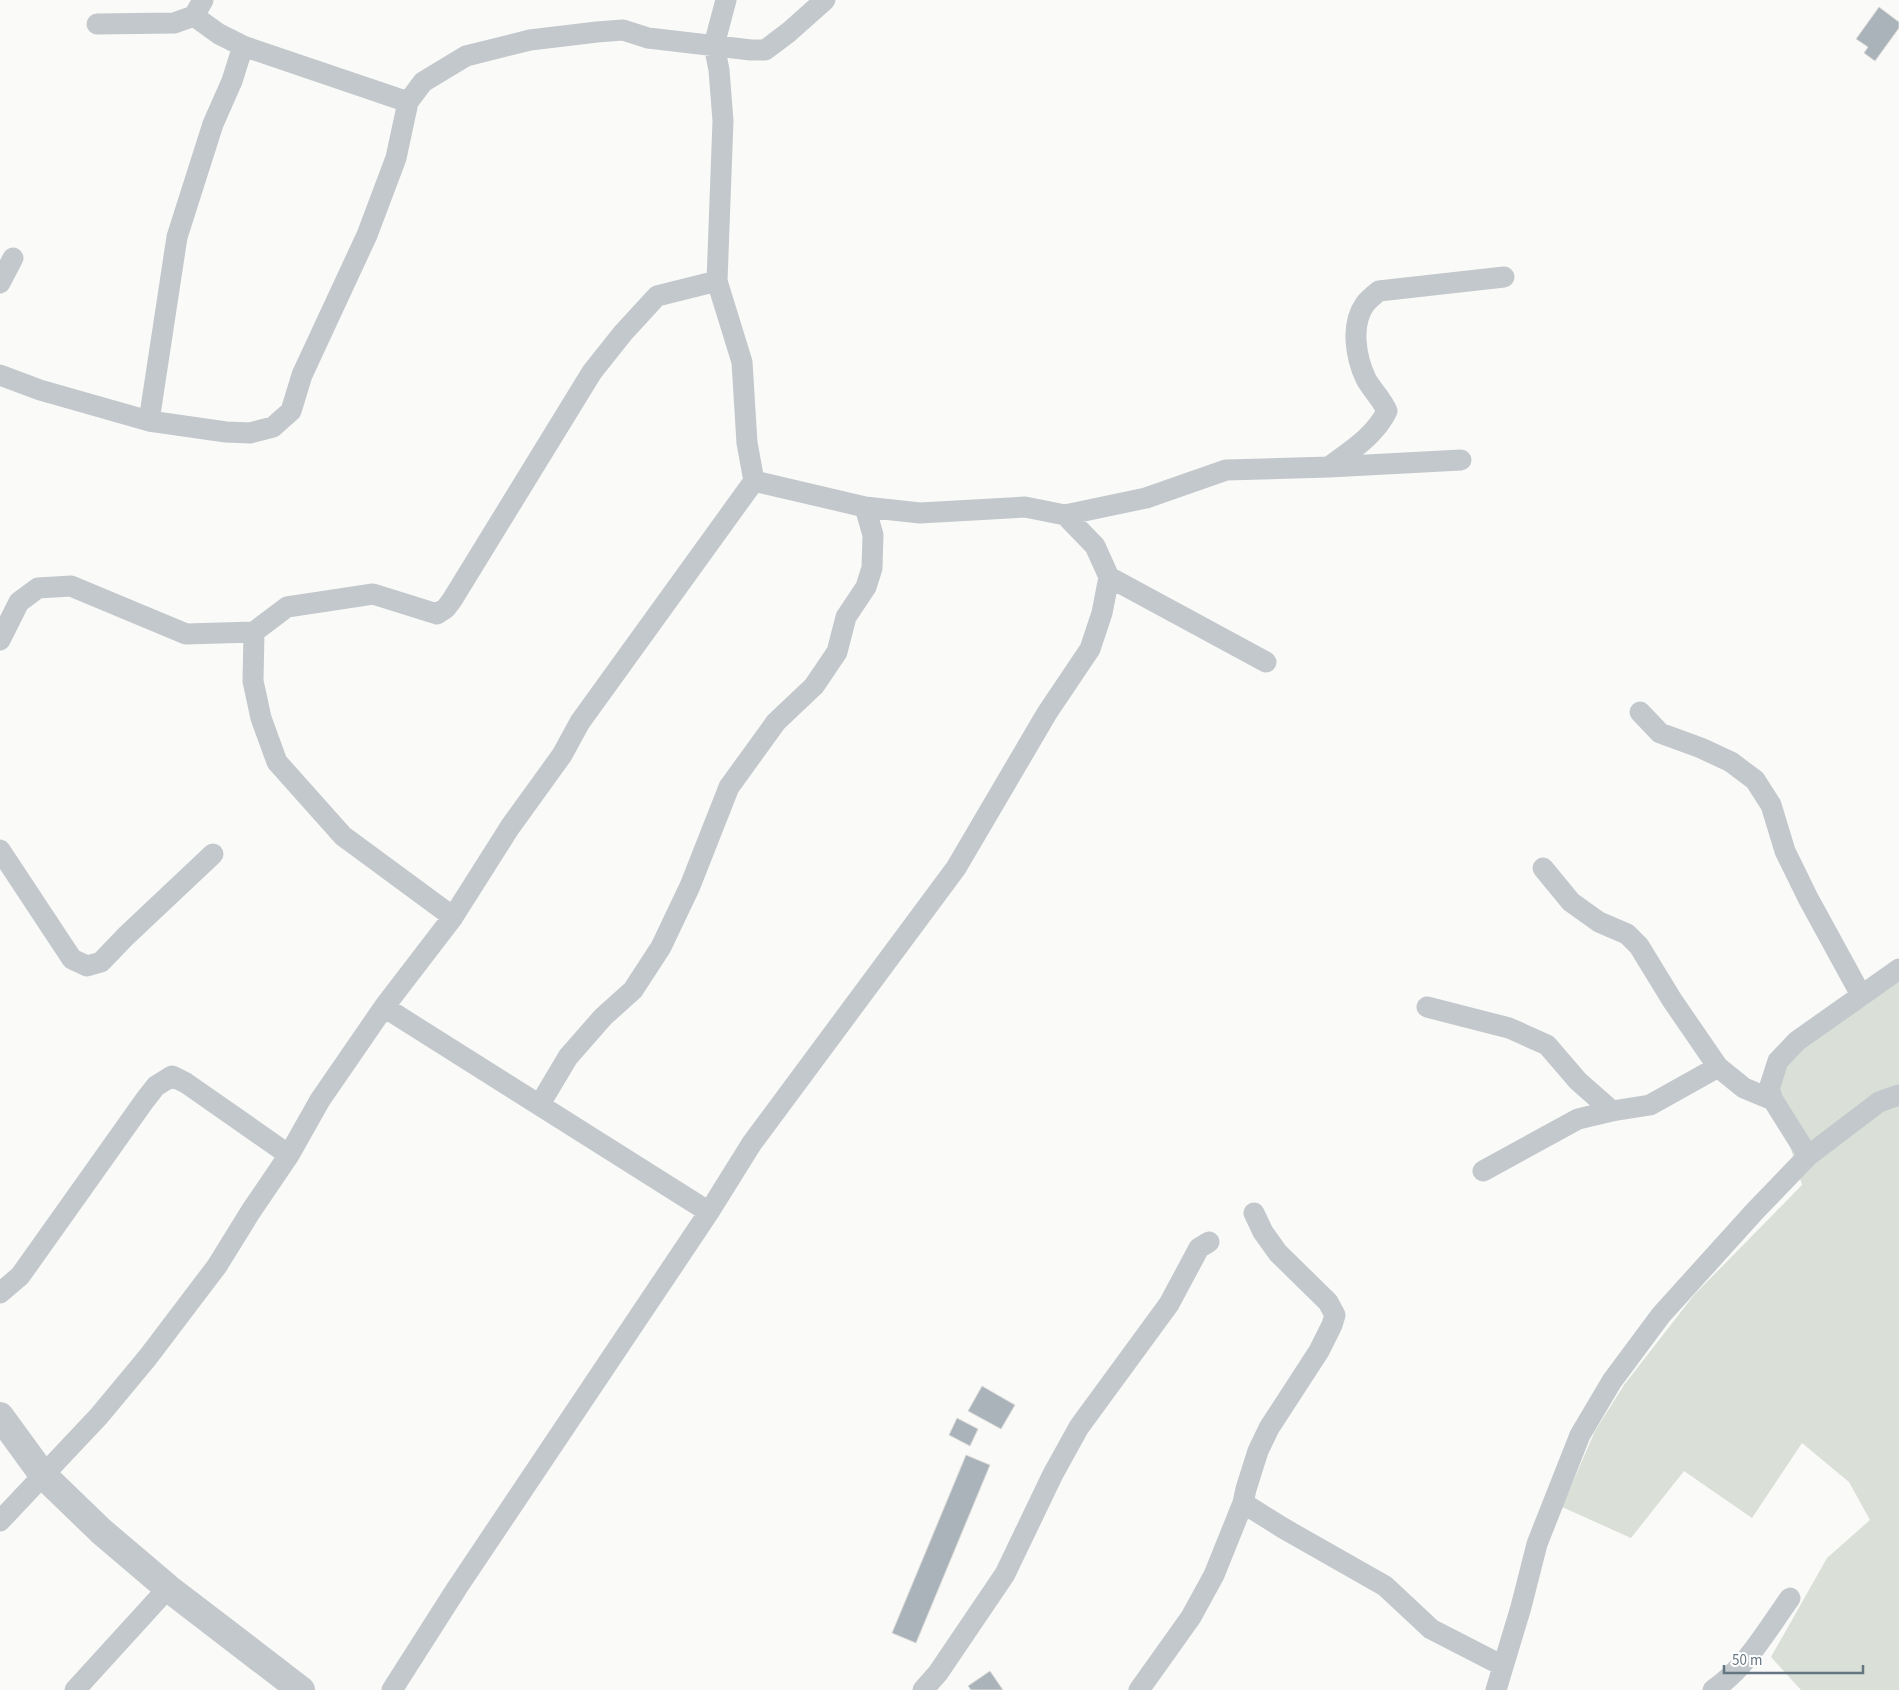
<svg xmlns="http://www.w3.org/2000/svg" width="1899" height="1690" viewBox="0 0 1899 1690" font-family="'Source Sans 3',sans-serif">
<rect width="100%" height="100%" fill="#fafaf8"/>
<path fill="#dadfd7" d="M 1899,977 L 1899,1690 L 1801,1690 L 1771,1657 L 1827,1558 L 1870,1520 L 1849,1482 L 1802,1443 L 1752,1518 L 1684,1471 L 1631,1538 L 1562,1507 L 1595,1431 L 1624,1385 L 1694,1295 L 1802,1185 L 1768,1073 Z"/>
<path fill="#aab3b9" stroke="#dcdcda" d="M 1879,7 L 1899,22 L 1899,28 L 1875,61 L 1864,53 L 1868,47 L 1856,39 Z
M 982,1386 L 1015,1405 L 1001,1429 L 968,1411 Z
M 957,1418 L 978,1429 L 970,1446 L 949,1435 Z
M 966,1455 L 990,1465 L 916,1643 L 892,1633 Z
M 990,1671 L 1003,1690 L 971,1690 L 968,1686 Z"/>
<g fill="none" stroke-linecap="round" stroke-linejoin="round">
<path stroke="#c3c8cc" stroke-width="21" d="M 726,0 L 714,45 L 719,70 L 723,121 L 717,281 L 742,362 L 747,443 L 754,481 L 865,507 L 920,513 L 1025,507 L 1065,515 L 1095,546 L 1109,577 L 1266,662
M 194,16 L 219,34 L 243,46 L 408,102
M 97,24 L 174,23 L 194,16 L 203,0
M 0,283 L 13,258
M 0,375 L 40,390 L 149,421 L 226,432 L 250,433 L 273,427 L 291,411 L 302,375 L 367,235 L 396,158 L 408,102 L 423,82 L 466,56 L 530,40 L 597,32 L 623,30 L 648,38 L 751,50 L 765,50 L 789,32 L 825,0
M 149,421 L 177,237 L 213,124 L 232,81 L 243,46
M 1329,467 C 1350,451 1375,436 1387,411 C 1382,399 1372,390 1366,379 C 1356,358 1350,325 1365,304 C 1368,300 1374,295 1379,291 L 1504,277
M 1065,515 L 1146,498 L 1226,470 L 1329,467 L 1461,460
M 254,632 L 253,681 L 261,718 L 277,762 L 343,836 L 453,917
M 0,640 L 19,602 L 38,588 L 71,586 L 186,634 L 254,632 L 287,607 L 373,594 L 437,614 L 446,608 L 452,600 L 592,372 L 623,333 L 657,296 L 717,281
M 1640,712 L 1660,733 L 1701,748 L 1731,762 L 1755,780 L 1771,805 L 1785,851 L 1808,898 L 1861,995
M 0,850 L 72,959 L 87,966 L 101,962 L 126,936 L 213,854
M 1543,868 L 1571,902 L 1599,922 L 1627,934 L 1639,946 L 1672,1000 L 1718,1067 L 1744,1088 L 1773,1100
M 384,1007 L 709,1212
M 1427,1007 L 1509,1028 L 1547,1045 L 1578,1081 L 1612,1111
M 540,1104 L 568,1057 L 603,1017 L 633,990 L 661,947 L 690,886 L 729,787 L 776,722 L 814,686 L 837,652 L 846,617 L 866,587 L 872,568 L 873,535 L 865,507
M 1808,1156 L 1773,1100 L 1769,1089 L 1778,1061 L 1797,1041 L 1899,969
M 1483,1171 L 1578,1119 L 1612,1111 L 1650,1105 L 1718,1067
M 0,1293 L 20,1276 L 145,1100 L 156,1086 L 172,1076 L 186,1083 L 289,1155
M 1243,1503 L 1283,1528 L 1385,1586 L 1431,1629 L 1503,1666
M 0,1521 L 99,1416 L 148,1357 L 217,1266 L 251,1211 L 289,1155 L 320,1100 L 384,1007 L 453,917 L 510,827 L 562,755 L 580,722 L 754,481
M 75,1690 L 168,1588
M 392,1690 L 457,1588 L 709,1212 L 752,1143 L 956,868 L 1047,713 L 1090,649 L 1102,613 L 1109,577
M 923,1690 L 938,1673 L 1005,1574 L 1053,1474 L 1079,1427 L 1169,1304 L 1199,1248 L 1209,1242
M 1139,1690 L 1191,1617 L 1214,1575 L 1243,1503 L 1246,1489 L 1258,1451 L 1269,1428 L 1319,1351 L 1332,1325 L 1335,1315 L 1328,1302 L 1278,1253 L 1263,1232 L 1254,1213
M 1496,1690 L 1521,1607 L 1537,1544 L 1580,1435 L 1612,1381 L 1661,1315 L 1755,1211 L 1808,1156 L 1879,1102 L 1899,1095
M 1713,1690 C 1746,1668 1767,1630 1790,1598"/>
<path stroke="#c3c8cc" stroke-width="28" d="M 0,1416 L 43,1475 L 101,1531 L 168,1588 L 301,1690"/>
</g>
<path d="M1724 1665v8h139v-8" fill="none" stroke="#657683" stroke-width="2.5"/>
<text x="1732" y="1665" font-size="15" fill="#657683" stroke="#ffffff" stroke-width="4" paint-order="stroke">50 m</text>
</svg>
